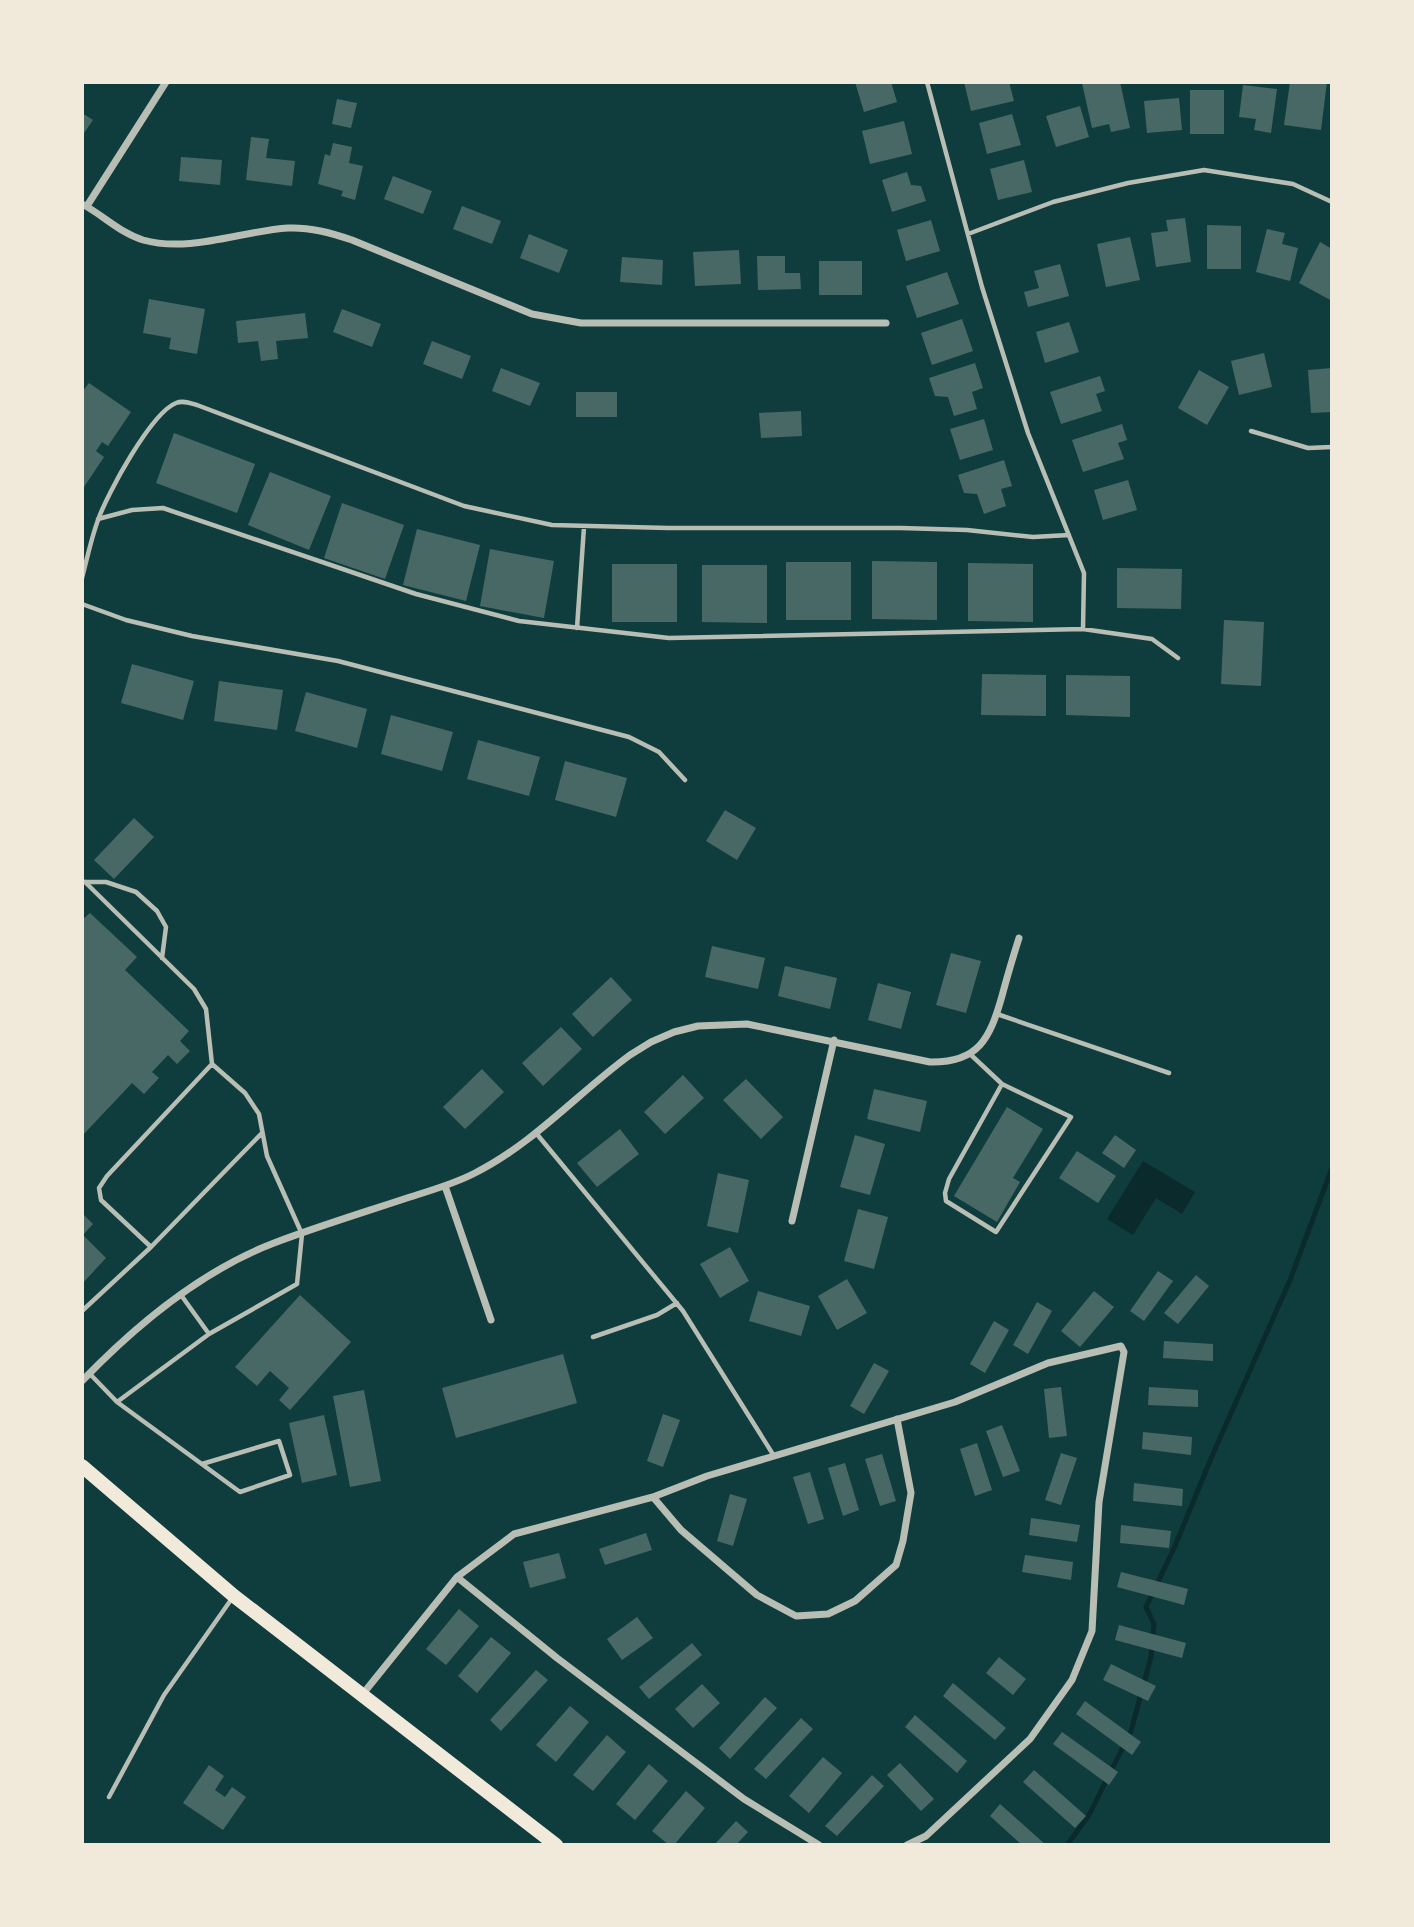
<svg xmlns="http://www.w3.org/2000/svg" width="1414" height="1927" viewBox="0 0 1414 1927" font-family="'Noto Sans',sans-serif">
<rect width="100%" height="100%" fill="#0f3d3e"/>
<path fill="#0a2a2b" d="M 1143,1161 L 1195,1192 L 1182,1214 L 1156,1198 L 1133,1235 L 1107,1219 Z"/>
<g fill="none" stroke-linecap="round" stroke-linejoin="round">
<path stroke="#0a2a2b" stroke-width="5" d="M 1067,1845 L 1089,1815 L 1131,1731 L 1151,1657 L 1154,1624 L 1146,1607 L 1175,1546 L 1212,1456 L 1290,1280 L 1332,1168"/>
</g>
<path fill="#486865" d="M 855,82 L 891,82 L 897,102 L 864,112 Z
M 964,82 L 1009,82 L 1014,101 L 971,111 Z
M 1120,82 L 1130,128 L 1111,132 L 1109,124 L 1092,128 L 1082,83 Z
M 1290,82 L 1327,82 L 1321,130 L 1284,125 Z
M 1243,85 L 1277,89 L 1271,133 L 1254,130 L 1256,119 L 1239,117 Z
M 1190,90 L 1224,90 L 1224,134 L 1190,134 Z
M 1179,98 L 1182,130 L 1147,133 L 1144,101 Z
M 337,99 L 357,103 L 351,128 L 332,124 Z
M 1080,106 L 1089,137 L 1056,147 L 1046,116 Z
M 82,113 L 93,120 L 82,136 Z
M 1012,114 L 1021,145 L 987,154 L 979,123 Z
M 904,121 L 912,154 L 870,164 L 862,131 Z
M 251,137 L 269,139 L 266,158 L 295,161 L 292,186 L 246,180 Z
M 333,143 L 352,147 L 349,163 L 363,166 L 355,200 L 341,196 L 343,191 L 318,184 L 325,154 L 330,156 Z
M 181,157 L 222,160 L 220,185 L 179,181 Z
M 1024,160 L 1032,192 L 998,200 L 990,169 Z
M 907,172 L 911,185 L 921,186 L 926,201 L 892,212 L 882,180 Z
M 393,176 L 432,191 L 423,214 L 384,199 Z
M 462,206 L 501,221 L 492,244 L 453,229 Z
M 1185,218 L 1191,262 L 1156,267 L 1151,233 L 1168,231 L 1166,220 Z
M 931,220 L 940,251 L 906,261 L 897,230 Z
M 1207,225 L 1241,226 L 1241,269 L 1207,269 Z
M 1267,229 L 1285,233 L 1282,244 L 1298,248 L 1290,281 L 1256,272 Z
M 529,234 L 568,250 L 559,273 L 520,258 Z
M 1130,237 L 1140,280 L 1106,287 L 1097,244 Z
M 1320,242 L 1332,249 L 1332,301 L 1299,283 Z
M 739,250 L 741,284 L 695,286 L 693,252 Z
M 757,256 L 785,256 L 785,273 L 800,273 L 801,289 L 758,290 Z
M 622,257 L 663,260 L 662,285 L 620,282 Z
M 819,261 L 862,261 L 862,295 L 819,295 Z
M 1060,264 L 1069,296 L 1028,307 L 1024,292 L 1039,288 L 1034,271 Z
M 947,272 L 959,304 L 917,318 L 906,286 Z
M 149,299 L 205,309 L 197,354 L 169,349 L 171,338 L 143,333 Z
M 342,309 L 381,324 L 372,347 L 333,332 Z
M 305,313 L 308,338 L 276,341 L 278,359 L 261,361 L 258,341 L 238,343 L 236,321 Z
M 962,319 L 973,351 L 932,365 L 921,333 Z
M 1069,322 L 1079,352 L 1045,363 L 1036,332 Z
M 432,341 L 471,356 L 462,379 L 423,364 Z
M 1264,353 L 1272,387 L 1239,395 L 1231,361 Z
M 975,363 L 983,388 L 972,392 L 977,409 L 954,416 L 948,397 L 935,396 L 929,378 Z
M 501,368 L 540,383 L 530,406 L 492,391 Z
M 1332,368 L 1332,412 L 1311,413 L 1308,370 Z
M 1199,370 L 1229,387 L 1207,425 L 1178,408 Z
M 1100,376 L 1105,391 L 1096,394 L 1102,411 L 1061,424 L 1050,392 Z
M 89,383 L 131,412 L 108,446 L 102,442 L 96,451 L 104,457 L 82,490 L 82,392 Z
M 576,392 L 617,392 L 617,417 L 576,417 Z
M 801,411 L 802,436 L 761,438 L 759,413 Z
M 984,419 L 993,450 L 960,460 L 950,429 Z
M 1122,424 L 1127,440 L 1118,443 L 1124,459 L 1083,472 L 1072,440 Z
M 174,433 L 255,464 L 237,513 L 156,483 Z
M 1004,460 L 1012,486 L 1001,489 L 1006,506 L 984,514 L 977,494 L 964,493 L 958,475 Z
M 270,472 L 331,496 L 309,550 L 248,525 Z
M 1128,480 L 1137,510 L 1103,520 L 1094,490 Z
M 342,503 L 404,525 L 385,579 L 324,558 Z
M 417,529 L 480,545 L 466,601 L 403,585 Z
M 490,549 L 554,561 L 544,618 L 480,606 Z
M 872,561 L 937,562 L 937,620 L 872,619 Z
M 786,562 L 851,562 L 851,620 L 786,620 Z
M 968,563 L 1033,564 L 1033,622 L 968,621 Z
M 612,564 L 677,564 L 677,622 L 612,622 Z
M 702,565 L 767,565 L 767,623 L 702,622 Z
M 1117,568 L 1182,569 L 1181,609 L 1117,608 Z
M 1224,620 L 1264,622 L 1261,686 L 1221,684 Z
M 132,664 L 194,681 L 183,720 L 121,703 Z
M 982,674 L 1046,675 L 1046,716 L 981,715 Z
M 1066,675 L 1130,676 L 1130,717 L 1066,715 Z
M 219,681 L 283,690 L 277,730 L 214,721 Z
M 306,692 L 367,709 L 357,748 L 295,731 Z
M 391,715 L 453,732 L 442,771 L 381,754 Z
M 478,740 L 540,757 L 529,796 L 467,779 Z
M 565,761 L 627,778 L 616,817 L 555,800 Z
M 725,810 L 756,828 L 737,860 L 706,841 Z
M 134,818 L 154,837 L 114,879 L 94,860 Z
M 90,913 L 137,957 L 125,970 L 189,1031 L 180,1041 L 190,1051 L 177,1064 L 168,1055 L 152,1072 L 159,1078 L 144,1094 L 132,1083 L 82,1136 L 82,920 Z
M 712,946 L 765,958 L 758,989 L 705,977 Z
M 951,953 L 981,961 L 966,1013 L 936,1005 Z
M 785,966 L 837,978 L 830,1009 L 778,996 Z
M 611,977 L 632,1000 L 593,1037 L 572,1014 Z
M 878,983 L 911,992 L 901,1029 L 868,1020 Z
M 561,1027 L 582,1049 L 543,1086 L 522,1063 Z
M 482,1069 L 504,1092 L 465,1129 L 443,1107 Z
M 683,1075 L 704,1098 L 665,1134 L 644,1112 Z
M 746,1079 L 783,1117 L 761,1139 L 723,1100 Z
M 874,1089 L 927,1101 L 920,1132 L 867,1119 Z
M 1007,1107 L 1043,1129 L 1013,1178 L 1020,1182 L 997,1222 L 954,1196 Z
M 620,1129 L 639,1154 L 597,1187 L 577,1163 Z
M 855,1135 L 885,1144 L 870,1195 L 840,1187 Z
M 1115,1135 L 1136,1150 L 1124,1168 L 1102,1153 Z
M 1077,1151 L 1116,1176 L 1098,1203 L 1059,1178 Z
M 718,1173 L 749,1180 L 738,1233 L 707,1226 Z
M 858,1209 L 888,1217 L 874,1269 L 844,1261 Z
M 82,1213 L 93,1224 L 83,1235 L 106,1258 L 82,1284 Z
M 730,1247 L 749,1281 L 720,1298 L 700,1264 Z
M 1158,1271 L 1173,1281 L 1144,1321 L 1130,1311 Z
M 1196,1275 L 1209,1286 L 1178,1324 L 1164,1313 Z
M 847,1279 L 867,1313 L 837,1330 L 818,1296 Z
M 758,1291 L 810,1306 L 801,1336 L 749,1321 Z
M 1094,1291 L 1114,1307 L 1080,1347 L 1061,1331 Z
M 300,1295 L 351,1342 L 290,1410 L 279,1400 L 289,1388 L 270,1371 L 257,1386 L 235,1367 Z
M 1037,1302 L 1052,1311 L 1028,1354 L 1013,1345 Z
M 994,1321 L 1009,1330 L 985,1373 L 970,1364 Z
M 1164,1341 L 1213,1344 L 1213,1361 L 1163,1358 Z
M 563,1354 L 577,1403 L 456,1438 L 442,1388 Z
M 874,1363 L 889,1371 L 864,1414 L 850,1406 Z
M 1061,1387 L 1067,1436 L 1049,1438 L 1044,1389 Z
M 1149,1387 L 1198,1390 L 1198,1407 L 1148,1405 Z
M 364,1390 L 381,1481 L 350,1487 L 333,1396 Z
M 663,1414 L 680,1420 L 663,1467 L 647,1461 Z
M 324,1415 L 337,1475 L 302,1483 L 289,1423 Z
M 1002,1425 L 1020,1471 L 1003,1477 L 986,1431 Z
M 1143,1432 L 1192,1437 L 1191,1455 L 1142,1449 Z
M 977,1443 L 992,1490 L 975,1496 L 960,1449 Z
M 1061,1453 L 1077,1458 L 1061,1505 L 1045,1500 Z
M 882,1454 L 896,1501 L 880,1506 L 865,1459 Z
M 845,1463 L 859,1510 L 843,1516 L 828,1468 Z
M 810,1472 L 824,1519 L 808,1524 L 793,1477 Z
M 1134,1483 L 1183,1489 L 1182,1506 L 1133,1501 Z
M 730,1494 L 747,1499 L 733,1546 L 717,1541 Z
M 1031,1518 L 1080,1525 L 1077,1542 L 1029,1535 Z
M 1121,1525 L 1171,1531 L 1169,1548 L 1120,1543 Z
M 646,1533 L 652,1550 L 605,1565 L 599,1549 Z
M 559,1553 L 566,1578 L 530,1588 L 523,1562 Z
M 1025,1555 L 1073,1562 L 1071,1580 L 1022,1572 Z
M 1121,1572 L 1188,1589 L 1184,1605 L 1117,1587 Z
M 459,1609 L 479,1626 L 446,1665 L 426,1649 Z
M 637,1617 L 653,1638 L 622,1660 L 607,1639 Z
M 1119,1625 L 1186,1643 L 1182,1658 L 1115,1640 Z
M 491,1637 L 511,1653 L 477,1693 L 458,1676 Z
M 692,1643 L 702,1655 L 649,1699 L 639,1687 Z
M 999,1657 L 1026,1679 L 1013,1695 L 986,1673 Z
M 1111,1664 L 1156,1686 L 1148,1701 L 1103,1680 Z
M 536,1670 L 548,1680 L 501,1731 L 490,1720 Z
M 953,1683 L 1006,1728 L 995,1740 L 943,1696 Z
M 702,1684 L 720,1703 L 693,1728 L 675,1709 Z
M 765,1697 L 777,1708 L 730,1759 L 719,1748 Z
M 1085,1701 L 1141,1742 L 1132,1755 L 1076,1714 Z
M 570,1706 L 589,1722 L 556,1762 L 536,1745 Z
M 915,1715 L 967,1761 L 957,1773 L 905,1727 Z
M 801,1718 L 813,1729 L 766,1779 L 754,1769 Z
M 1062,1732 L 1118,1772 L 1109,1785 L 1053,1744 Z
M 607,1735 L 626,1752 L 593,1791 L 573,1775 Z
M 823,1757 L 842,1773 L 809,1813 L 789,1796 Z
M 900,1763 L 934,1799 L 921,1811 L 887,1775 Z
M 649,1764 L 668,1781 L 635,1820 L 616,1804 Z
M 209,1765 L 224,1776 L 215,1790 L 225,1797 L 232,1787 L 246,1797 L 223,1830 L 183,1803 Z
M 1034,1770 L 1086,1816 L 1075,1828 L 1023,1782 Z
M 872,1775 L 884,1786 L 837,1836 L 825,1826 Z
M 686,1791 L 705,1808 L 674,1845 L 669,1845 L 652,1831 Z
M 1000,1804 L 1046,1845 L 1022,1845 L 990,1816 Z
M 736,1821 L 748,1832 L 736,1845 L 714,1845 Z"/>
<g fill="none" stroke-linecap="round" stroke-linejoin="round">
<path stroke="#b8beb3" stroke-width="4.5" d="M 927,82 L 982,287 L 1028,433 L 1084,573 L 1083,629
M 968,234 L 1053,202 L 1128,183 L 1204,170 L 1293,184 L 1332,202
M 1251,431 L 1308,448 L 1332,447
M 98,519 L 132,510 L 163,508 L 416,594 L 519,621 L 669,638 L 1083,629 L 1152,639 L 1178,658
M 82,578 C 87,559 91,539 98,520 C 107,494 151,413 176,403 C 183,400 190,403 197,405 L 464,506 L 552,525 L 668,528 L 901,528 L 967,530 L 1033,537 L 1069,535
M 82,604 L 126,620 L 192,636 L 338,661 L 629,737 L 659,752 L 685,780
M 577,628 L 584,527
M 85,882 L 194,989 L 206,1009 L 212,1064 L 107,1176 L 99,1188 L 101,1200 L 151,1247
M 86,882 L 106,882 L 136,892 L 157,911 L 166,927 L 162,958
M 997,1014 L 1169,1073
M 970,1054 L 1002,1084 L 1071,1117 L 996,1232 L 946,1201 L 945,1193 L 949,1179 L 1002,1084
M 536,1133 L 683,1311 L 774,1456
M 181,1295 L 209,1334 L 297,1284 L 302,1234 L 267,1156 L 259,1114 L 245,1093 L 212,1064
M 82,1311 L 151,1247 L 261,1134
M 593,1337 L 657,1315 L 677,1303
M 90,1374 L 117,1402 L 240,1492 L 290,1475 L 279,1441 L 202,1464
M 117,1402 L 209,1334
M 109,1797 L 164,1695 L 233,1597"/>
<path stroke="#b8beb3" stroke-width="7" d="M 82,204 C 103,215 120,233 143,240 C 190,253 241,231 288,228 C 310,227 331,233 352,240 L 532,314 L 581,323 L 886,323
M 87,206 L 166,82
M 445,1186 L 491,1320
M 792,1221 L 834,1040
M 82,1381 C 136,1325 201,1271 274,1243 C 319,1226 365,1212 410,1197 C 432,1190 454,1184 475,1173 C 533,1144 578,1093 630,1055 L 651,1042 L 674,1032 L 698,1026 L 747,1024 L 930,1062 C 979,1063 990,1038 1002,996 C 1007,977 1013,957 1019,938
M 653,1497 L 681,1530 L 757,1595 L 796,1616 L 828,1614 L 855,1601 L 896,1565 L 903,1541 L 911,1493 L 897,1419
M 457,1577 L 557,1658 L 744,1799 L 819,1845
M 362,1695 L 457,1577 L 514,1534 L 653,1497 L 707,1476 L 955,1402 L 1048,1363 L 1121,1346 L 1124,1352 L 1099,1502 L 1092,1631 L 1072,1680 L 1030,1739 L 926,1836 L 907,1845"/>
<path stroke="#f1e9da" stroke-width="14" d="M 82,1466 L 234,1596 L 556,1845"/>
</g>
<rect width="1414" height="1927" fill="none" stroke="#f1e9da" stroke-width="168"/>
</svg>
